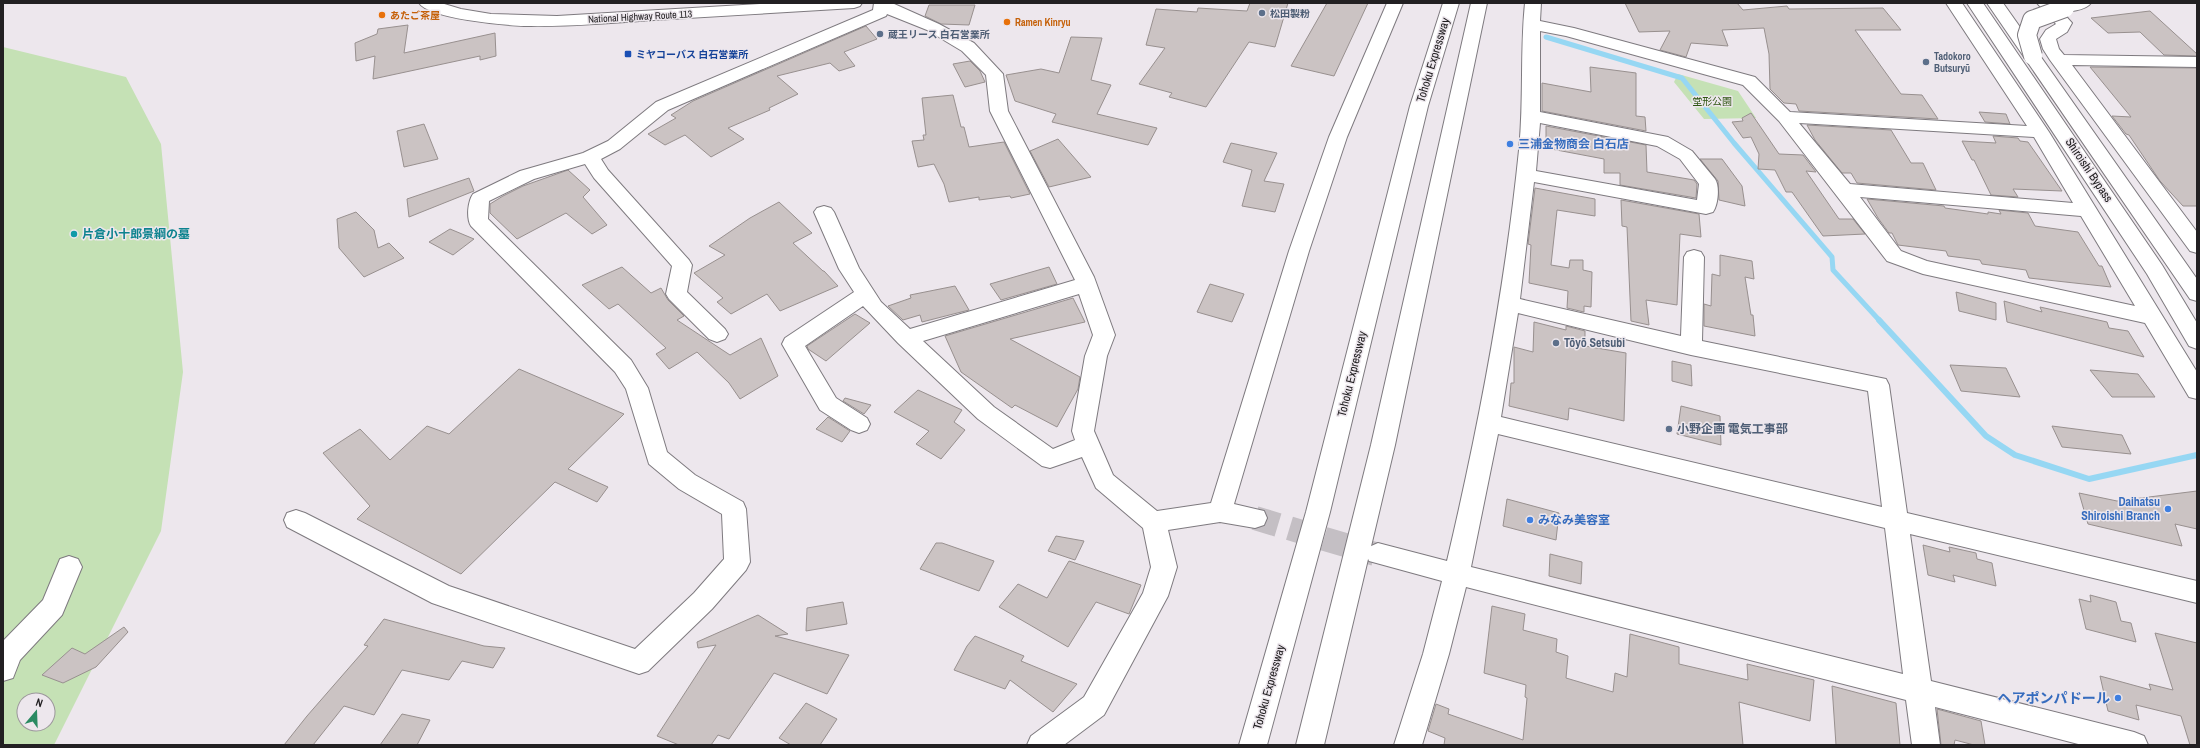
<svg xmlns="http://www.w3.org/2000/svg" width="2200" height="748" viewBox="0 0 2200 748" font-family="'Archivo Narrow','Noto Sans JP',sans-serif">
<rect width="100%" height="100%" fill="#ede7ed"/>
<path fill="#c5e1b5" fill-rule="evenodd" d="M 3,47 L 126,77 L 161,144 L 183,372 L 161,531 L 54,745 L 3,745 ZM 24,700 L 48,700 L 48,724 L 24,724 Z
M 1678,74 L 1738,91 L 1756,118 L 1704,119 L 1674,82 Z"/>
<g fill="none" stroke-linecap="round" stroke-linejoin="round">
<path stroke="#96d7f3" stroke-width="5" d="M 1546,37 L 1682,78 L 1734,143 L 1832,257 L 1833,270 L 1880,321"/>
<path stroke="#96d7f3" stroke-width="6" d="M 1879,320 L 1986,436 L 2015,455 L 2089,479 L 2197,455"/>
</g>
<path fill="#cbc3c3" stroke="#98908f" d="M 1250,3 L 1288,3 L 1275,47 L 1249,42 L 1206,107 L 1169,97 L 1172,93 L 1139,84 L 1165,48 L 1146,45 L 1156,9 L 1197,12 L 1198,8 L 1247,11 Z
M 1327,3 L 1368,3 L 1334,76 L 1291,66 Z
M 1625,3 L 1737,3 L 1743,10 L 1787,6 L 1789,9 L 1883,8 L 1901,30 L 1855,30 L 1901,94 L 1922,95 L 1938,119 L 1799,111 L 1796,104 L 1784,103 L 1770,89 L 1769,54 L 1764,28 L 1722,30 L 1728,46 L 1691,43 L 1686,57 L 1660,50 L 1670,31 L 1639,32 Z
M 929,5 L 975,5 L 969,25 L 941,24 L 925,16 Z
M 2150,11 L 2197,54 L 2197,56 L 2164,55 L 2140,32 L 2108,33 L 2091,18 Z
M 408,25 L 404,53 L 495,33 L 496,56 L 480,60 L 480,56 L 373,79 L 375,56 L 356,61 L 355,43 L 377,34 L 378,29 Z
M 866,26 L 877,39 L 844,52 L 855,66 L 839,71 L 830,63 L 777,76 L 798,94 L 769,108 L 770,110 L 728,128 L 744,139 L 711,157 L 685,135 L 665,145 L 648,134 L 676,118 L 671,115 L 693,101 Z
M 1071,37 L 1102,38 L 1091,80 L 1111,85 L 1097,114 L 1157,128 L 1148,145 L 1052,122 L 1056,114 L 1015,101 L 1006,75 L 1041,69 L 1059,73 Z
M 970,61 L 980,71 L 985,82 L 965,87 L 953,64 Z
M 1590,67 L 1636,73 L 1636,116 L 1645,117 L 1646,131 L 1542,111 L 1542,83 L 1591,92 Z
M 2090,67 L 2197,68 L 2197,206 L 2183,206 L 2160,181 L 2129,135 L 2126,134 L 2112,116 L 2131,117 Z
M 953,95 L 961,127 L 964,127 L 969,147 L 1004,142 L 1030,194 L 1011,198 L 1010,196 L 979,200 L 979,197 L 949,202 L 944,184 L 934,164 L 918,167 L 912,141 L 924,140 L 923,135 L 926,135 L 922,98 Z
M 1979,112 L 2006,114 L 2010,124 L 1985,122 Z
M 1751,113 L 1779,154 L 1803,155 L 1816,172 L 1806,171 L 1839,219 L 1853,219 L 1865,234 L 1823,236 L 1792,192 L 1786,192 L 1775,170 L 1758,169 L 1759,154 L 1751,137 L 1743,138 L 1732,122 L 1743,121 L 1742,118 Z
M 424,124 L 438,159 L 404,167 L 397,131 Z
M 1807,125 L 1891,130 L 1911,163 L 1923,163 L 1936,190 L 1857,183 L 1851,173 L 1842,173 L 1815,140 Z
M 1546,126 L 1646,145 L 1647,172 L 1694,180 L 1697,184 L 1696,198 L 1620,185 L 1620,173 L 1604,173 L 1604,159 L 1546,148 Z
M 1993,136 L 2018,138 L 2020,141 L 2028,142 L 2062,191 L 2013,189 L 2018,197 L 1991,195 L 1974,160 L 1972,160 L 1962,141 L 1996,143 Z
M 1058,139 L 1091,177 L 1049,187 L 1030,151 Z
M 1231,143 L 1277,153 L 1264,181 L 1284,184 L 1275,212 L 1242,206 L 1252,170 L 1223,162 Z
M 1700,159 L 1722,159 L 1742,186 L 1745,206 L 1719,200 L 1718,181 Z
M 568,170 L 590,190 L 583,197 L 607,225 L 592,234 L 566,213 L 517,239 L 490,213 L 490,204 L 503,196 L 523,186 Z
M 469,178 L 474,191 L 409,217 L 407,199 Z
M 1535,188 L 1595,199 L 1595,216 L 1557,210 L 1551,265 L 1569,268 L 1570,260 L 1583,260 L 1583,270 L 1592,272 L 1591,307 L 1584,306 L 1584,312 L 1567,308 L 1568,291 L 1529,283 L 1531,245 L 1528,244 Z
M 1867,199 L 1944,206 L 1945,208 L 1988,214 L 1988,212 L 2001,214 L 1999,210 L 2028,213 L 2035,226 L 2078,232 L 2099,266 L 2102,266 L 2111,287 L 2029,278 L 2026,270 L 1982,264 L 1980,260 L 1948,256 L 1946,251 L 1898,245 L 1892,233 L 1889,233 L 1878,218 Z
M 1621,200 L 1699,214 L 1701,237 L 1680,234 L 1677,305 L 1646,300 L 1649,325 L 1631,321 L 1627,227 L 1622,226 Z
M 779,202 L 812,233 L 793,243 L 823,271 L 824,271 L 838,286 L 780,311 L 767,294 L 731,314 L 717,302 L 723,298 L 694,273 L 725,255 L 709,246 L 750,218 Z
M 356,212 L 374,230 L 378,248 L 389,243 L 404,258 L 364,277 L 339,248 L 337,219 Z
M 450,229 L 474,239 L 453,255 L 429,242 Z
M 1720,255 L 1752,261 L 1754,279 L 1745,277 L 1751,315 L 1753,315 L 1755,336 L 1704,326 L 1704,304 L 1711,306 L 1712,274 L 1720,276 Z
M 622,267 L 651,293 L 661,288 L 668,300 L 684,316 L 677,320 L 730,355 L 761,338 L 778,376 L 740,399 L 729,383 L 697,352 L 669,369 L 656,354 L 666,348 L 618,304 L 609,309 L 582,285 Z
M 1049,267 L 1057,284 L 1001,300 L 990,284 Z
M 1210,284 L 1244,294 L 1232,322 L 1197,312 Z
M 955,286 L 969,310 L 922,322 L 920,315 L 903,320 L 888,306 L 911,298 L 910,295 Z
M 1956,292 L 1996,303 L 1996,320 L 1959,311 Z
M 1073,298 L 1085,322 L 1010,339 L 1080,377 L 1078,389 L 1057,427 L 1015,405 L 1012,408 L 961,372 L 945,336 Z
M 2004,301 L 2042,312 L 2040,307 L 2107,322 L 2109,328 L 2128,331 L 2144,357 L 2007,322 Z
M 855,314 L 870,323 L 826,361 L 808,349 L 807,346 Z
M 1534,322 L 1566,330 L 1566,326 L 1585,331 L 1585,346 L 1626,353 L 1624,421 L 1569,408 L 1568,420 L 1509,406 L 1511,383 L 1514,383 L 1514,347 L 1533,352 Z
M 1672,361 L 1691,365 L 1692,386 L 1672,381 Z
M 1950,365 L 2006,368 L 2020,397 L 1961,391 Z
M 519,369 L 624,414 L 568,469 L 608,487 L 597,502 L 555,482 L 461,574 L 357,519 L 370,506 L 323,453 L 360,429 L 390,460 L 427,426 L 449,434 Z
M 2090,370 L 2138,374 L 2155,397 L 2112,397 Z
M 918,390 L 962,410 L 954,422 L 965,430 L 941,459 L 916,444 L 929,431 L 894,412 Z
M 845,398 L 871,405 L 864,414 L 843,401 Z
M 1681,406 L 1720,416 L 1721,445 L 1677,434 Z
M 828,417 L 850,431 L 842,442 L 816,429 Z
M 2052,426 L 2122,435 L 2131,454 L 2062,447 Z
M 2197,491 L 2197,529 L 2175,524 L 2182,546 L 2088,524 L 2079,493 L 2117,501 Z
M 1507,499 L 1559,513 L 1556,540 L 1503,526 Z
M 1056,536 L 1084,541 L 1075,560 L 1048,551 Z
M 936,543 L 942,543 L 994,561 L 979,591 L 920,569 Z
M 1923,545 L 1950,552 L 1949,547 L 1976,553 L 1977,559 L 1992,563 L 1996,586 L 1953,575 L 1955,582 L 1928,575 Z
M 1550,554 L 1582,562 L 1581,584 L 1549,576 Z
M 1069,561 L 1141,585 L 1129,614 L 1096,602 L 1068,647 L 999,607 L 1018,584 L 1047,598 Z
M 2090,595 L 2116,602 L 2121,621 L 2131,623 L 2136,642 L 2086,629 L 2079,599 L 2091,602 Z
M 843,602 L 847,624 L 806,631 L 807,608 Z
M 1492,606 L 1525,614 L 1523,630 L 1557,639 L 1556,652 L 1568,656 L 1566,678 L 1613,692 L 1615,673 L 1627,677 L 1630,634 L 1679,647 L 1679,664 L 1748,680 L 1747,664 L 1814,680 L 1810,721 L 1739,702 L 1743,745 L 1444,745 L 1445,738 L 1428,731 L 1436,704 L 1449,709 L 1448,714 L 1523,740 L 1527,698 L 1525,697 L 1526,685 L 1484,673 Z
M 758,615 L 788,634 L 775,636 L 849,655 L 827,694 L 774,673 L 729,739 L 718,735 L 711,745 L 679,745 L 657,736 L 716,645 L 698,648 L 697,642 Z
M 384,619 L 484,646 L 505,648 L 493,668 L 462,661 L 449,680 L 402,670 L 374,715 L 344,706 L 313,745 L 284,745 L 307,716 L 368,646 L 364,645 Z
M 124,627 L 128,632 L 96,667 L 63,683 L 42,675 L 72,648 L 85,654 Z
M 2155,633 L 2197,643 L 2197,745 L 2190,745 L 2181,716 L 2136,705 L 2139,720 L 2108,711 L 2100,676 L 2151,690 L 2149,684 L 2173,690 Z
M 975,636 L 1024,656 L 1021,661 L 1077,684 L 1053,712 L 1010,680 L 1005,689 L 954,670 L 967,646 Z
M 1832,686 L 1896,703 L 1900,745 L 1836,745 Z
M 806,703 L 837,719 L 820,745 L 791,745 L 779,738 Z
M 1937,709 L 1981,721 L 1985,745 L 1974,745 L 1955,740 L 1954,745 L 1941,745 Z
M 402,714 L 430,720 L 417,745 L 380,745 Z"/>
<g fill="none" stroke-linecap="round" stroke-linejoin="round">
<path stroke="#c4bfc4" stroke-width="24" stroke-dasharray="24 12" stroke-linecap="butt" d="M 1255,518 L 1375,554"/>
<g stroke="#7e7a7f" stroke-width="2">
<path id="minor" d="M 874,3 L 892,3 L 939,24 L 974,43 L 1003,74 L 1008,111 L 1094,277 L 1115,335 L 1107,356 L 1094,431 L 1113,475 L 1157,511 L 1211,503 L 1289,251 L 1329,137 L 1387,3 L 1403,3 L 1347,137 L 1309,251 L 1234,504 L 1264,511 L 1267,518 L 1264,525 L 1255,528 L 1220,522 L 1168,530 L 1177,567 L 1168,596 L 1104,715 L 1064,745 L 1027,745 L 1031,736 L 1084,697 L 1143,593 L 1151,567 L 1143,528 L 1096,488 L 1082,457 L 1050,468 L 1042,466 L 978,419 L 898,343 L 863,306 L 805,346 L 836,398 L 867,418 L 870,424 L 867,430 L 859,433 L 851,430 L 820,410 L 782,344 L 785,338 L 854,292 L 839,269 L 814,212 L 817,208 L 824,206 L 831,208 L 834,212 L 859,268 L 881,302 L 910,329 L 1075,280 L 990,111 L 986,75 L 962,51 L 927,30 L 887,14 L 886,16 L 668,110 L 620,149 L 601,159 L 608,170 L 689,260 L 692,265 L 687,292 L 725,329 L 728,334 L 725,339 L 717,342 L 709,339 L 669,299 L 666,294 L 672,266 L 594,178 L 585,164 L 534,179 L 489,201 L 488,219 L 631,360 L 648,388 L 667,452 L 695,475 L 743,502 L 746,509 L 750,562 L 746,570 L 712,609 L 648,671 L 639,674 L 432,603 L 287,527 L 284,520 L 287,513 L 296,510 L 305,513 L 449,586 L 635,649 L 694,593 L 724,559 L 722,514 L 679,489 L 649,464 L 626,389 L 615,372 L 471,226 C 466,218 468,201 473,194 L 520,171 L 583,153 L 608,141 L 656,102 L 873,10 ZM 1079,294 L 1093,335 L 1085,356 L 1072,431 L 1075,440 L 1053,449 L 994,407 L 923,341 Z
M 1525,3 L 1541,3 L 1540,21 L 1574,28 L 1755,77 L 1790,112 L 2027,126 L 1946,3 L 1962,3 L 2049,132 L 2197,372 L 2197,399 L 2189,397 L 2145,323 L 1923,274 L 1887,261 L 1779,121 L 1743,85 L 1566,36 L 1540,31 L 1540,112 L 1668,137 L 1692,151 L 1715,179 C 1720,186 1718,205 1713,212 L 1706,214 L 1534,182 L 1520,299 L 1681,336 L 1684,257 L 1687,252 L 1694,250 L 1701,252 L 1704,257 L 1702,341 L 1886,379 L 1889,385 L 1907,513 L 2197,581 L 2197,603 L 1910,534 L 1931,681 L 2134,732 L 2144,736 L 2148,745 L 2082,745 L 1935,707 L 1940,745 L 1912,745 L 1906,700 L 1466,587 L 1449,654 L 1422,745 L 1394,745 L 1423,654 L 1442,581 L 1369,561 L 1366,554 L 1369,547 L 1378,543 L 1447,561 C 1479,425 1505,288 1519,150 C 1524,101 1520,50 1525,3 ZM 1540,123 L 1657,146 L 1680,159 L 1699,184 L 1697,200 L 1536,171 ZM 1799,123 L 2034,137 L 2073,203 L 1850,184 ZM 1860,197 L 2081,216 L 2135,306 L 1927,261 L 1901,251 ZM 1518,313 L 1691,355 L 1868,391 L 1882,507 L 1501,417 ZM 1498,434 L 1885,528 L 1903,674 L 1471,567 Z
M 2037,3 L 2054,3 L 2072,23 L 2067,32 L 2056,39 L 2059,49 L 2064,55 L 2197,57 L 2197,67 L 2072,65 L 2197,232 L 2197,253 L 2190,251 L 2050,60 L 2043,49 L 2040,39 L 2046,30 L 2056,24 Z
M 69,556 L 78,559 L 82,567 L 62,615 L 20,660 L 13,678 L 3,681 L 3,641 L 43,600 L 60,559 Z"/>
</g>
<g stroke="#7e7a7f" stroke-width="2">
<path id="highway" d="M 419,3 L 441,3 L 461,9 L 491,14 L 557,16 L 775,3 L 862,3 L 860,6 L 854,8 C 787,12 721,16 654,20 C 611,23 567,27 524,26 C 504,25 430,19 419,3 Z
M 1443,3 L 1459,3 L 1428,106 L 1330,512 L 1267,745 L 1239,745 L 1306,512 L 1410,106 Z
M 1471,3 L 1487,3 L 1395,445 L 1324,745 L 1296,745 L 1371,445 Z
M 1967,3 L 1983,3 L 2162,265 L 2197,323 L 2197,349 L 2189,346 L 2147,274 Z
M 1987,3 L 2003,3 L 2197,279 L 2197,301 L 2190,299 Z
M 2065,3 L 2091,3 C 2086,10 2068,13 2059,11 L 2057,8 L 2059,5 Z"/>
</g>
<use href="#minor" fill="#fff" fill-rule="evenodd"/>
<use href="#highway" fill="#fff" fill-rule="evenodd"/>
<g stroke="#7e7a7f" stroke-width="20" stroke-linecap="butt">
<path id="highway-bridge" d="M 2033,56 L 2027,35 L 2032,20 L 2065,8"/>
</g>
<use href="#highway-bridge" stroke="#fff" stroke-width="18"/>
</g>
<g fill="#5c6f8a" stroke="#ede7ed" stroke-width="1.5">
<circle cx="1262" cy="13" r="4"/>
<circle cx="880" cy="34" r="4"/>
<circle cx="1926" cy="62" r="4"/>
<circle cx="1556" cy="343" r="4"/>
<circle cx="1669" cy="429" r="4"/>
</g>
<g fill="#e8710a" stroke="#ede7ed" stroke-width="1.5">
<circle cx="382" cy="15" r="4"/>
<circle cx="1007" cy="22" r="4"/>
</g>
<rect fill="#1a4fb4" stroke="#ede7ed" stroke-width="1.5" x="624" y="50" width="8" height="8" rx="2"/>
<g fill="#3f7fe0" stroke="#ede7ed" stroke-width="1.5">
<circle cx="1510" cy="144" r="4"/>
<circle cx="2168" cy="509" r="4"/>
<circle cx="1530" cy="520" r="4"/>
<circle cx="2118" cy="698" r="4"/>
</g>
<circle fill="#0f9aa8" stroke="#ede7ed" stroke-width="1.5" cx="74" cy="234" r="4"/>
<g text-anchor="middle" stroke-width="3" stroke-linejoin="round" paint-order="stroke">
<g font-size="10" font-weight="bold" fill="#4e5e75" stroke="#ede7ed" text-anchor="start">
<text x="1270" y="17">松田製粉</text>
<text x="888" y="38">蔵王リース 白石営業所</text>
<text x="1934" y="60">Tadokoro<tspan x="1934" dy="12">Butsuryū</tspan></text>
</g>
<g font-size="10" font-weight="bold" fill="#c56008" stroke="#ede7ed" text-anchor="start">
<text x="390" y="19">あたご茶屋</text>
<text x="1015" y="26">Ramen Kinryu</text>
</g>
<g font-size="10" fill="#222022" stroke="#ede7ed">
<text transform="translate(640 16) rotate(-3)" y="4">National Highway Route 113</text>
</g>
<g font-size="10" font-weight="bold" fill="#164399" stroke="#ede7ed" text-anchor="start">
<text x="636" y="58">ミヤコーバス 白石営業所</text>
</g>
<g font-size="10" fill="#2e5610" stroke="#ede7ed">
<text x="1712" y="105">堂形公園</text>
</g>
<g font-size="12" fill="#222022" stroke="#ede7ed">
<text transform="translate(1433 60) rotate(-73)" y="4">Tohoku Expressway</text>
<text transform="translate(2089 170) rotate(56)" y="4">Shiroishi Bypass</text>
<text transform="translate(1352 374) rotate(-76)" y="4">Tohoku Expressway</text>
<text transform="translate(1269 687) rotate(-74)" y="4">Tohoku Expressway</text>
</g>
<g font-size="12" font-weight="bold" fill="#366cbe" stroke="#ede7ed" text-anchor="start">
<text x="1518" y="148">三浦金物商会 白石店</text>
<text x="2160" y="506" text-anchor="end">Daihatsu<tspan x="2160" dy="14">Shiroishi Branch</tspan></text>
<text x="1538" y="524">みなみ美容室</text>
</g>
<g font-size="12" font-weight="bold" fill="#0d838f" stroke="#ede7ed" text-anchor="start">
<text x="82" y="238">片倉小十郎景綱の墓</text>
</g>
<g font-size="12" font-weight="bold" fill="#4e5e75" stroke="#ede7ed" text-anchor="start">
<text x="1564" y="347">Tōyō Setsubi</text>
<text x="1677" y="433">小野企画 電気工事部</text>
</g>
<g font-size="14" font-weight="bold" fill="#366cbe" stroke="#ede7ed" text-anchor="end">
<text x="2110" y="703">ヘアポンパドール</text>
</g>
</g>
<rect width="2200" height="748" fill="none" stroke="#222022" stroke-width="8"/>
<g transform="translate(36 712) rotate(19)"><circle r="19" fill="#ede7ed" stroke="#9c979c"/>
<path d="M0-3L7 15L0 10L-7 15Z" fill="#2a8a62"/>
<text y="-6" font-size="11" font-weight="bold" text-anchor="middle" fill="#222022">N</text>
</g>
</svg>
